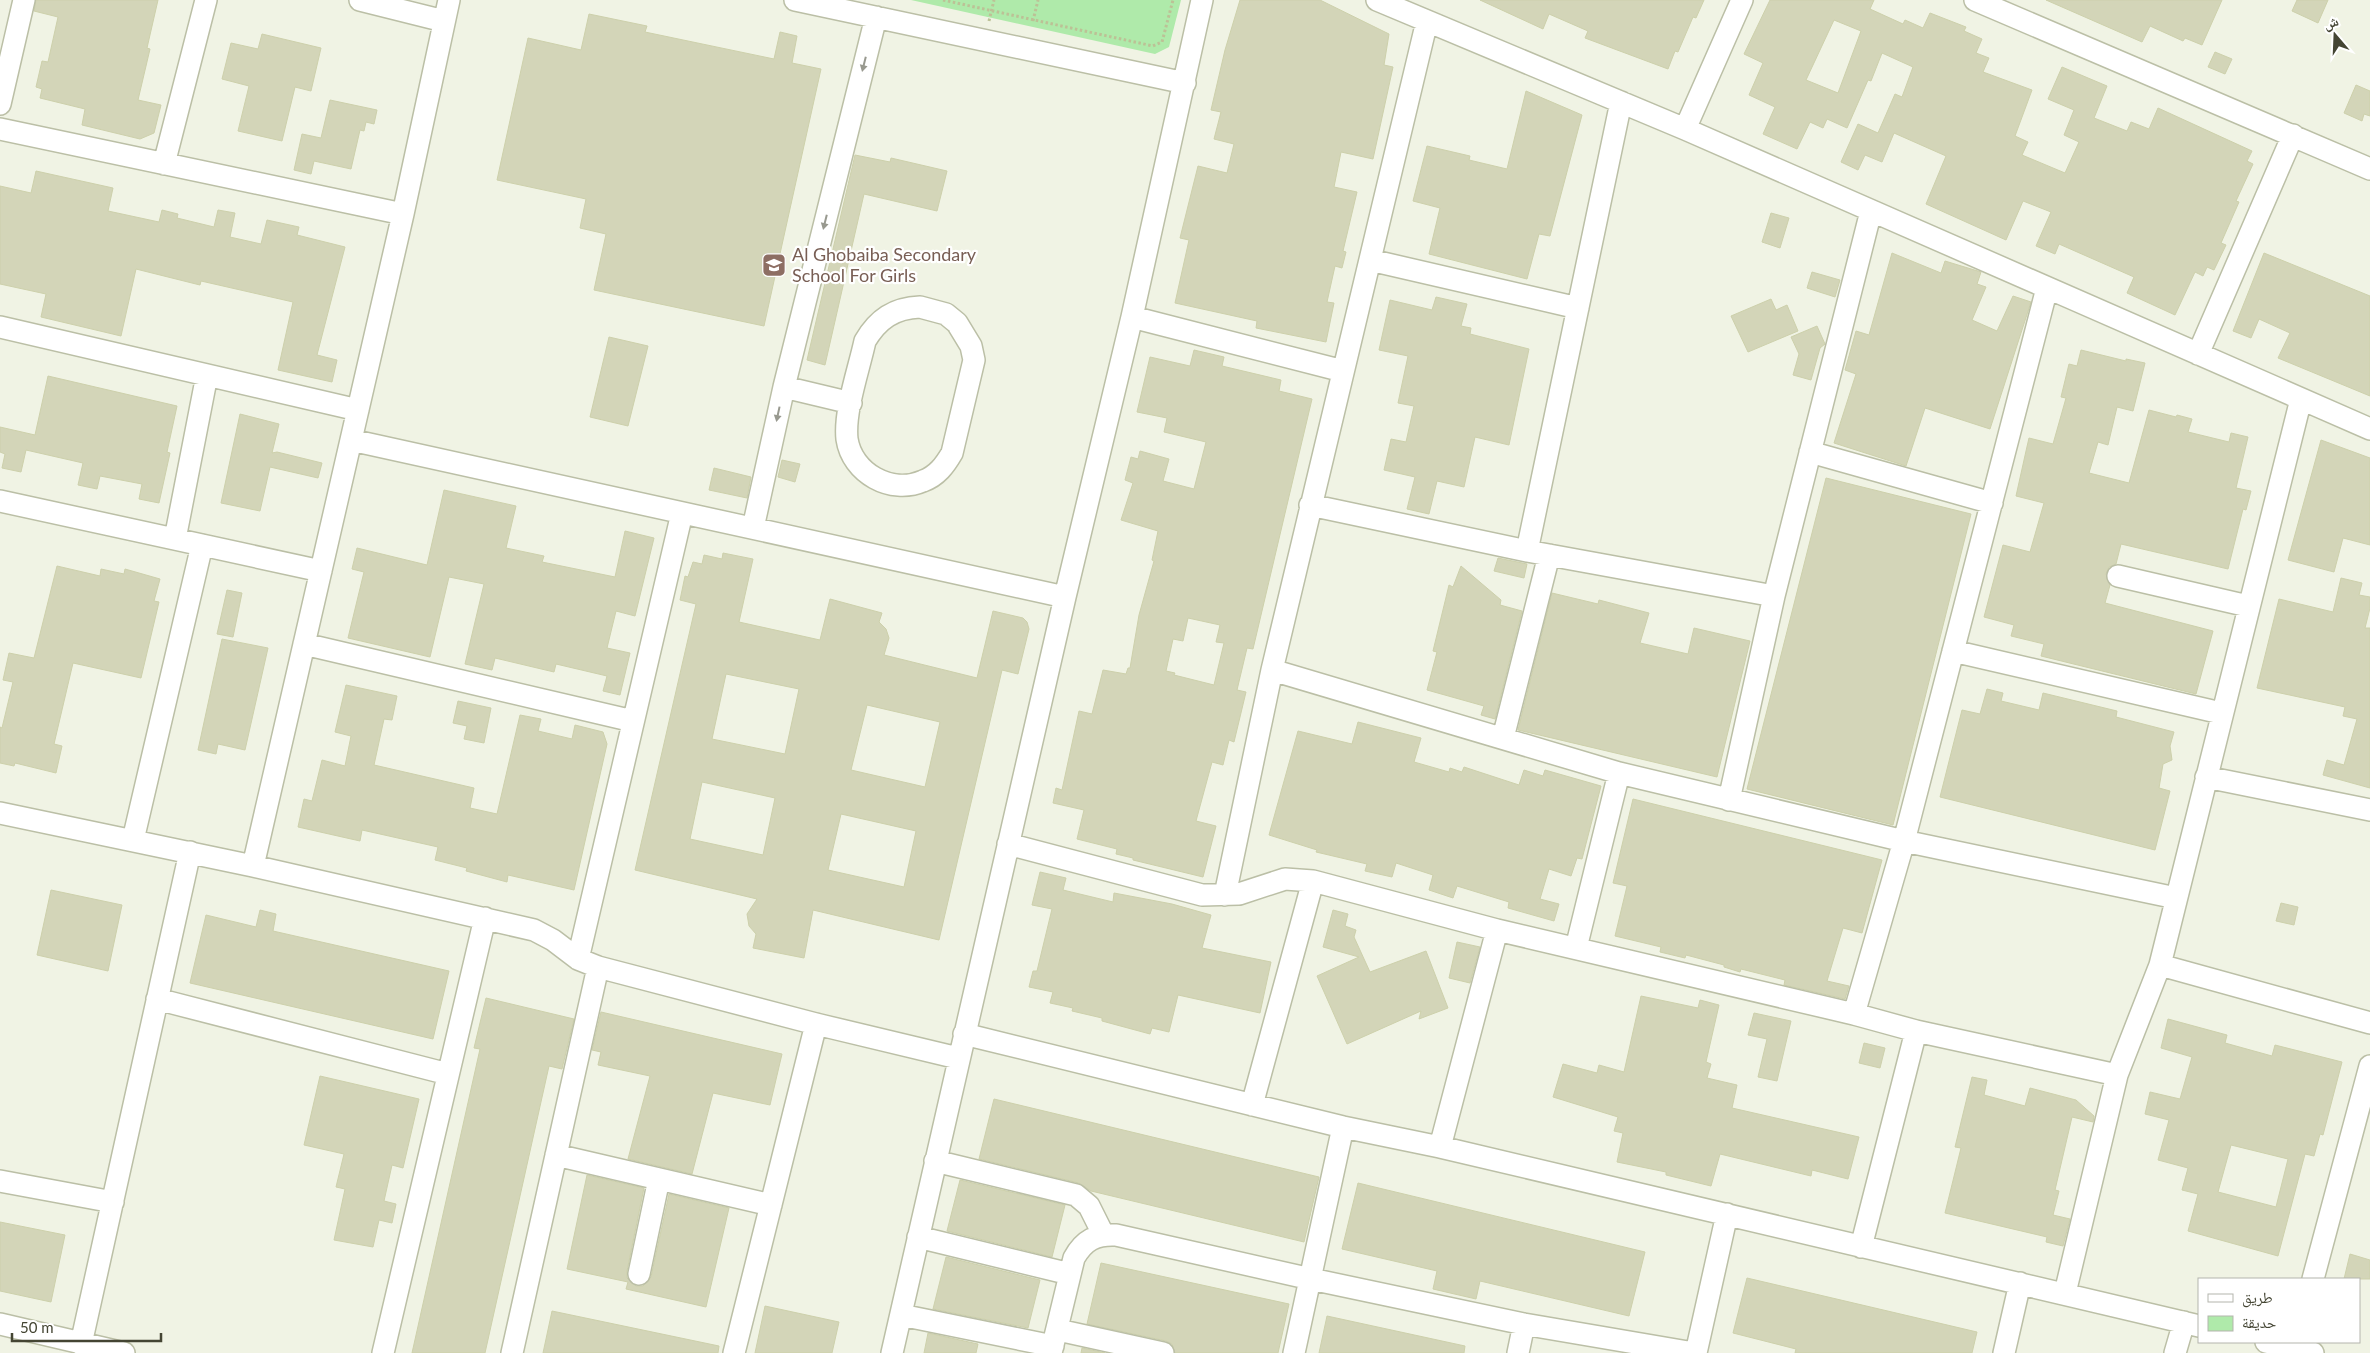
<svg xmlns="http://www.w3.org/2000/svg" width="2370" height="1353" viewBox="0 0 2370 1353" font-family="Lato,'Noto Naskh Arabic',sans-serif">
<rect width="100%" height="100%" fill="#f0f3e4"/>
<path fill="#afeaaa" d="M 911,0 L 1181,0 L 1169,47 L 1155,54 Z"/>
<path fill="#d3d5b8" stroke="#cdd0ab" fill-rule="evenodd" d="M 36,0 L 158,0 L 147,48 L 150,49 L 138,100 L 161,105 L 154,133 L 140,139 L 82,125 L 85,109 L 40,98 L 42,89 L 36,87 L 42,61 L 48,62 L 58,17 L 34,11 Z
M 1240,0 L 1320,0 L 1389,34 L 1384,65 L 1393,67 L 1373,159 L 1341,152 L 1334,187 L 1357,192 L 1343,251 L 1346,252 L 1342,268 L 1335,266 L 1327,302 L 1334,303 L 1326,342 L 1256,328 L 1257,321 L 1175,303 L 1189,240 L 1180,238 L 1198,166 L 1227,173 L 1234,144 L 1214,139 L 1221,112 L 1211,110 L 1225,50 Z
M 1480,0 L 1704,0 L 1696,18 L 1693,17 L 1678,52 L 1675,51 L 1668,69 L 1585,38 L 1588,31 L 1549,14 L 1543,29 Z
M 1770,0 L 1874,0 L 1870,9 L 1903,24 L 1905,20 L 1923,28 L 1930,13 L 1966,27 L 1964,31 L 1982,39 L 1976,53 L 1989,58 L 1983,72 L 2032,90 L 2015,136 L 2028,142 L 2022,155 L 2065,173 L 2079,142 L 2064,135 L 2074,110 L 2048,99 L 2062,67 L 2107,86 L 2094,118 L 2127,131 L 2131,122 L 2149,129 L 2158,108 L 2252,151 L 2247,161 L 2253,164 L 2236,201 L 2239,202 L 2221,243 L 2226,245 L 2214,270 L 2207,267 L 2203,276 L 2195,272 L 2175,315 L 2127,293 L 2134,277 L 2059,244 L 2055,254 L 2036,246 L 2051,212 L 2023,201 L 2006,240 L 1926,204 L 1946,156 L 1894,133 L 1882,162 L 1865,155 L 1858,170 L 1841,162 L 1858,124 L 1878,133 L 1895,94 L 1902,97 L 1913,67 L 1882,53 L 1871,81 L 1868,80 L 1847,128 L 1827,119 L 1823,128 L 1810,122 L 1797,149 L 1763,134 L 1775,107 L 1749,95 L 1763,63 L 1744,54 ZM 1834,20 L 1861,31 L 1838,93 L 1806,80 Z
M 2046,0 L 2222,0 L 2202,45 L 2185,38 L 2183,41 L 2150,26 L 2142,42 Z
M 2297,0 L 2328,0 L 2318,23 L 2292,11 Z
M 589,14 L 647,26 L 645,32 L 774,59 L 780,32 L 797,36 L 792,63 L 821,69 L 764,326 L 594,290 L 606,234 L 580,228 L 586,199 L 497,180 L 528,38 L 581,50 Z
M 262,34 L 321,48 L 311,91 L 295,87 L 282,141 L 238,131 L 249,86 L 222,79 L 231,43 L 258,49 Z
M 2215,52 L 2232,59 L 2225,74 L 2208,67 Z
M 2356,85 L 2370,91 L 2370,116 L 2364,114 L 2362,121 L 2344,113 Z
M 1526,91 L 1582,115 L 1550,236 L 1539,234 L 1527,279 L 1429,254 L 1440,208 L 1413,201 L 1427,146 L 1470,156 L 1469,160 L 1507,169 Z
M 330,100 L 377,110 L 374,124 L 366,122 L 364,131 L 360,130 L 351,169 L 314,161 L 311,174 L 294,170 L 302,134 L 321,138 Z
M 855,155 L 890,162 L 891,158 L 947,171 L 937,211 L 864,194 L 825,365 L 807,360 Z
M 36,171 L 113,188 L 108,211 L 159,222 L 162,210 L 178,214 L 177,218 L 214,227 L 218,210 L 235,213 L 230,237 L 261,244 L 267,220 L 299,227 L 297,235 L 345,247 L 317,355 L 337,360 L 332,382 L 278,370 L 293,302 L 201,281 L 200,285 L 136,269 L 121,336 L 41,317 L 46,294 L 0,284 L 0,186 L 31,193 Z
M 1771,213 L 1789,218 L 1780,248 L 1762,242 Z
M 1892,253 L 1941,273 L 1945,261 L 1981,272 L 1977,284 L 1986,287 L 1972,320 L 1997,331 L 2013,296 L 2031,302 L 1990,429 L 1925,408 L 1906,466 L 1834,443 L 1856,374 L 1845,370 L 1856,331 L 1869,335 Z
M 2264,253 L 2370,296 L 2370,396 L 2278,358 L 2290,333 L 2259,319 L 2251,338 L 2233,331 Z
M 1812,272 L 1840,280 L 1835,297 L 1807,288 Z
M 1436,297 L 1467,304 L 1461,326 L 1471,328 L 1470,334 L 1529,349 L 1509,445 L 1475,437 L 1464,487 L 1437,481 L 1429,514 L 1407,509 L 1415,477 L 1384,470 L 1391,439 L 1406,442 L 1414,406 L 1398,403 L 1408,356 L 1379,350 L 1390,300 L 1432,310 Z
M 1771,299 L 1776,310 L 1787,305 L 1798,331 L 1748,352 L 1731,316 Z
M 1817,326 L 1825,344 L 1820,348 L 1811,380 L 1793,375 L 1799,354 L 1791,337 Z
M 609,337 L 648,346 L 628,426 L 590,417 Z
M 1194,350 L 1224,357 L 1222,366 L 1281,380 L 1279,391 L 1312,399 L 1253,649 L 1247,648 L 1237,690 L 1246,692 L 1234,742 L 1229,740 L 1223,765 L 1212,762 L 1196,821 L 1216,826 L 1203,877 L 1133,860 L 1133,858 L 1116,854 L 1117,849 L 1077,839 L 1084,810 L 1053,803 L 1056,788 L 1062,790 L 1079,711 L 1092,714 L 1103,670 L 1126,674 L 1128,668 L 1130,668 L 1139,615 L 1154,561 L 1152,560 L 1158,531 L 1121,520 L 1133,483 L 1125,480 L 1131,457 L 1138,459 L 1140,451 L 1169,459 L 1163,481 L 1194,489 L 1206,442 L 1164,432 L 1167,418 L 1137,412 L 1150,357 L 1190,366 ZM 1188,618 L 1220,625 L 1216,642 L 1224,643 L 1214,685 L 1174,675 L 1175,673 L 1166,671 L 1173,639 L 1183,641 Z
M 2081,350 L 2126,361 L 2126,359 L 2145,363 L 2133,411 L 2117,407 L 2108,445 L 2098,442 L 2089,473 L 2129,483 L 2149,410 L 2176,417 L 2177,415 L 2192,419 L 2188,432 L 2229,442 L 2231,433 L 2248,437 L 2236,488 L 2251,491 L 2246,510 L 2243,509 L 2228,569 L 2121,544 L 2116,564 L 2109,567 L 2106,574 L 2110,585 L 2105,603 L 2213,631 L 2196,694 L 2041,656 L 2044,644 L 2011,636 L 2014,625 L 1984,617 L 2003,545 L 2030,552 L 2044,503 L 2016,496 L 2026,451 L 2029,438 L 2053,444 L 2066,398 L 2061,397 L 2069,364 L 2077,366 Z
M 48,376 L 177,406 L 167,452 L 170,453 L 159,503 L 139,499 L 142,484 L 100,476 L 97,489 L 78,485 L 83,463 L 26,450 L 21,472 L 2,468 L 5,454 L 0,452 L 0,427 L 35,435 Z
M 240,414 L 279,424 L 272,453 L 277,452 L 322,463 L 318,478 L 270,467 L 260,511 L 221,503 Z
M 2321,440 L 2370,458 L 2370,545 L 2343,538 L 2334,572 L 2288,560 Z
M 782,460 L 800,464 L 795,482 L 778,477 Z
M 714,468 L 751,477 L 747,498 L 709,490 Z
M 1826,478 L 1971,514 L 1893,825 L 1747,789 Z
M 444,490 L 516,506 L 506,548 L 544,556 L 542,562 L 615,577 L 625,531 L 654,538 L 635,616 L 616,611 L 607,648 L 630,653 L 620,695 L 603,691 L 607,676 L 556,664 L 554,672 L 495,658 L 492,670 L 465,664 L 484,584 L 449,577 L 430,657 L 348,638 L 364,572 L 352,569 L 357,548 L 427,565 Z
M 723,553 L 753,559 L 739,622 L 820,640 L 830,599 L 882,613 L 879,622 L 886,629 L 889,638 L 884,655 L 977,678 L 993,611 L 1023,618 L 1027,622 L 1029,629 L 1018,674 L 1002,670 L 939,940 L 813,910 L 804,958 L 753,948 L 756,934 L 749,926 L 747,914 L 757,899 L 635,870 L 696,604 L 680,600 L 685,576 L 688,577 L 693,562 L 702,564 L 704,555 L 722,559 ZM 726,674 L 799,689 L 785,754 L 712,739 ZM 867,705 L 940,722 L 925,787 L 851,770 ZM 702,782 L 775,798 L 763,855 L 690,839 ZM 841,814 L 916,831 L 904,887 L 828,870 Z
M 1498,558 L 1527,564 L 1524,578 L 1494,571 Z
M 57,566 L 100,576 L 101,569 L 124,574 L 125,569 L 160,579 L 154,601 L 159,602 L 141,678 L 73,663 L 54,744 L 62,746 L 56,773 L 15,763 L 14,766 L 0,763 L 0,727 L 2,728 L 13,682 L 3,680 L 9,653 L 34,658 Z
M 1461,566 L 1501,600 L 1500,605 L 1522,611 L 1495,719 L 1481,715 L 1484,706 L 1427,690 L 1437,652 L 1433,651 L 1449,585 L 1453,587 Z
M 2341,578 L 2362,583 L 2359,595 L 2370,597 L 2370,608 L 2365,628 L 2370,628 L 2370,788 L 2323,775 L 2327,760 L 2344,765 L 2357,719 L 2343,716 L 2345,707 L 2257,688 L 2279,599 L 2333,612 Z
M 227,590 L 242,593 L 233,637 L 217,634 Z
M 1552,593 L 1598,604 L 1599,600 L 1649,613 L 1640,643 L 1688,654 L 1694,628 L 1750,641 L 1717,777 L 1518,730 Z
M 222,639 L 268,648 L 245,750 L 218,744 L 216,754 L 198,750 Z
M 346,685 L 397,696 L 392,720 L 384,719 L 374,765 L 474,788 L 470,808 L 497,814 L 520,715 L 541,719 L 538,731 L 572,739 L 575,725 L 603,732 L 607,744 L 574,890 L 508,875 L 507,882 L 466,871 L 467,868 L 435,860 L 438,847 L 362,830 L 360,841 L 298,827 L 304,799 L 312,801 L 322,760 L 345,766 L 351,736 L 335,732 Z
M 1987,689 L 2003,693 L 2001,701 L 2039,710 L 2043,693 L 2117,711 L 2116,717 L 2174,732 L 2170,746 L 2172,760 L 2163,764 L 2159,788 L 2170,791 L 2155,850 L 1940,797 L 1962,710 L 1980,714 Z
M 458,701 L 491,708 L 484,743 L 464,739 L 467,726 L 453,723 Z
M 1358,722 L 1421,738 L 1414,762 L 1449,772 L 1450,768 L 1462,772 L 1464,767 L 1519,785 L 1524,770 L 1543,776 L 1545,770 L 1601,786 L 1582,859 L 1577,858 L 1571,876 L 1549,869 L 1540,899 L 1559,904 L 1554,921 L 1508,908 L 1509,902 L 1457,886 L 1453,898 L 1429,890 L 1433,875 L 1396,863 L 1392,877 L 1365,871 L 1367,864 L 1316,852 L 1317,850 L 1269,835 L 1298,731 L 1352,744 Z
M 1633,799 L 1882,860 L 1862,933 L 1843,928 L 1827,981 L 1849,986 L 1845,999 L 1784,985 L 1785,980 L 1741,969 L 1740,972 L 1724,967 L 1724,965 L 1686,955 L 1685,958 L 1660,952 L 1661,947 L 1615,936 L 1627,886 L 1613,883 Z
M 1040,872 L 1066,878 L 1063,890 L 1113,902 L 1114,893 L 1172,904 L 1211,915 L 1202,948 L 1271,962 L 1260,1013 L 1178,995 L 1169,1032 L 1152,1028 L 1150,1034 L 1102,1021 L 1102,1018 L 1072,1011 L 1073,1008 L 1050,1003 L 1053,992 L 1029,987 L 1033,971 L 1037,971 L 1052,909 L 1032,905 Z
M 51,890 L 122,905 L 108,971 L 37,955 Z
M 2281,903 L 2298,907 L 2294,925 L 2276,921 Z
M 260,910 L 276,914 L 273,931 L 449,971 L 433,1039 L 190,983 L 206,915 L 256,927 Z
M 1333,910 L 1348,914 L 1345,926 L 1356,930 L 1354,937 L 1370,972 L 1426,951 L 1448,1008 L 1419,1019 L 1421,1011 L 1347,1044 L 1317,976 L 1359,957 L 1323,947 Z
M 1457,942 L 1480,947 L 1470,983 L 1449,978 Z
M 1641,996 L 1698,1008 L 1700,1000 L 1719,1005 L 1706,1062 L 1711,1064 L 1707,1078 L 1737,1085 L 1732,1108 L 1859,1137 L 1848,1179 L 1812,1170 L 1811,1176 L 1720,1154 L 1711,1186 L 1666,1175 L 1666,1172 L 1617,1162 L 1623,1133 L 1614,1131 L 1618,1117 L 1553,1097 L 1563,1064 L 1597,1073 L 1599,1065 L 1624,1072 Z
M 486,998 L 574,1019 L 562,1069 L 549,1066 L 485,1353 L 412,1353 L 480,1049 L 474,1048 Z
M 601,1012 L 782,1054 L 770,1105 L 713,1093 L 692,1174 L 628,1159 L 650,1076 L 598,1065 L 601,1052 L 592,1050 Z
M 1754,1013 L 1791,1021 L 1777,1081 L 1758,1077 L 1767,1039 L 1748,1035 Z
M 2168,1019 L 2227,1035 L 2225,1043 L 2272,1056 L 2275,1045 L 2342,1062 L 2323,1135 L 2320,1134 L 2314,1156 L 2305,1154 L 2278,1256 L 2188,1231 L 2198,1194 L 2182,1190 L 2188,1168 L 2158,1160 L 2169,1120 L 2145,1114 L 2150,1092 L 2180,1099 L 2192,1057 L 2161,1048 ZM 2231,1145 L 2288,1159 L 2276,1207 L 2218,1192 Z
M 1864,1043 L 1885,1048 L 1880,1068 L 1859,1063 Z
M 320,1076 L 419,1099 L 403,1168 L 392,1165 L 384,1201 L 396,1204 L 392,1223 L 379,1220 L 373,1247 L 334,1240 L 345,1189 L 336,1187 L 344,1154 L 304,1145 Z
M 1972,1077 L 1987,1080 L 1984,1095 L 2025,1106 L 2030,1088 L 2076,1100 L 2094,1116 L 2093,1122 L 2072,1117 L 2055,1190 L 2059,1191 L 2053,1215 L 2070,1219 L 2063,1246 L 2046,1242 L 2047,1237 L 1945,1213 L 1961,1148 L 1955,1147 Z
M 994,1099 L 1319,1177 L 1304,1242 L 1091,1191 L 1079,1183 L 979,1159 Z
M 587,1175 L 644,1188 L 627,1271 L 627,1278 L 636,1286 L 643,1286 L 651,1277 L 669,1194 L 729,1208 L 706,1307 L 626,1289 L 628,1282 L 567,1269 Z
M 960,1180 L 1065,1205 L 1052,1257 L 947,1231 Z
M 1358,1183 L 1645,1252 L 1629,1316 L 1480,1281 L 1476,1299 L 1433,1289 L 1437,1271 L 1342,1249 Z
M 0,1222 L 65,1235 L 51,1302 L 0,1291 Z
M 2350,1254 L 2370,1260 L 2370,1279 L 2344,1279 Z
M 946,1257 L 1040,1280 L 1028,1328 L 933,1309 Z
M 1101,1263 L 1289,1304 L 1278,1353 L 1175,1353 L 1172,1344 L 1166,1341 L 1087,1324 Z
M 1747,1278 L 1977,1332 L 1972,1353 L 1795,1353 L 1796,1349 L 1733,1333 Z
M 765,1306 L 839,1322 L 832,1353 L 755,1353 Z
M 552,1311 L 719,1346 L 718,1353 L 543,1353 Z
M 1327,1316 L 1465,1346 L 1464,1353 L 1319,1353 Z
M 928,1333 L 978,1344 L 976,1353 L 924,1353 Z
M 1082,1348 L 1105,1353 L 1081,1353 Z"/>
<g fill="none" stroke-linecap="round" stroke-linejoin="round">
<g stroke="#bbbfa6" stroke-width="24">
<path id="minor" d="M 360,0 L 444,21
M 795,0 L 1185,83
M 1377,0 L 1685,129 L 2370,429
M 1975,0 L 2370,169
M 0,104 L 24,0
M 0,129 L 403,214
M 1685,129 L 1742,0
M 164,164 L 206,0
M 1370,260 L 1578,308
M 920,307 L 946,314 L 957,323 L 971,346 L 974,360 L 952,453 C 945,465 937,476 923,481 C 891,495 852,473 847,439 C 844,411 859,369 865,341 C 878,319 894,308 920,307 Z
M 1132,317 L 1343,371
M 0,327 L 358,410
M 2198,354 L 2293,135
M 784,387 L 851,403
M 351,440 L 1065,597
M 1810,452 L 1992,503
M 0,501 L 321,571
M 1310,505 L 1527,551 L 1774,596
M 753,528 L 784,387 L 876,17
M 175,539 L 207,375
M 1527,551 L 1621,102
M 2118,576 L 2248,606
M 304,644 L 633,721
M 1953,651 L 2221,713
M 1272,670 L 1619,773 L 1904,841 L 2176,898
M 1503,738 L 1549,555
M 2206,777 L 2370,810
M 1729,800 L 1774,596 L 1871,211
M 0,813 L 253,866 L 534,930 L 553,940 L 578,959 L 598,967 L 816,1024 L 958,1058
M 133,840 L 202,545
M 1008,844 L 1202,895 L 1239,894 L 1285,879 L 1313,881 L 1497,930 L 1854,1014 L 1916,1031 L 2117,1075
M 253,866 L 403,214 L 449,0
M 1225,895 L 1272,670 L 1427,21
M 1576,948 L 1619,773
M 578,959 L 682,513
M 2160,965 L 2370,1023
M 157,999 L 448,1074
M 1854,1014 L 1904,841 L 2047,288
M 964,1034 L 1343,1127 L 1440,1147 L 2199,1326
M 1252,1105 L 1313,881
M 1440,1147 L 1497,930
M 556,1155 L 771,1205
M 935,1161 L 1076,1195 L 1089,1206 L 1103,1234
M 0,1181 L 113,1202
M 918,1237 L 1070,1274
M 1861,1247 L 1916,1031
M 639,1274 L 659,1179
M 2313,1279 L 2370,1066
M 2065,1293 L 2117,1075 L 2160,965 L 2301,399
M 901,1315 L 1053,1346
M 0,1324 L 124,1353
M 1058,1330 L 1163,1353
M 2266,1342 L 2313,1353
M 81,1344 L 190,852
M 383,1353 L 485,918
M 512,1353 L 598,967
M 734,1353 L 816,1024
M 892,1353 L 1065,597 L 1132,317 L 1202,0
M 1051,1353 L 1074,1258 C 1084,1240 1096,1234 1116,1235 L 1311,1279 L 1524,1324 L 1694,1353
M 1294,1353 L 1343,1127
M 1518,1353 L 1524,1324
M 1696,1353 L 1727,1214
M 2004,1353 L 2020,1283
M 2175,1353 L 2184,1322"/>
</g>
<path stroke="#bcc196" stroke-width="3" stroke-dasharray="2.5 2.5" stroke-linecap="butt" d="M 943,0 L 1153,46 L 1162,42 L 1173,0
M 989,21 L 994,0
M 1033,21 L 1038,0"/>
<use href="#minor" stroke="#fff" stroke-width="21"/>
</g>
<defs><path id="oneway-solid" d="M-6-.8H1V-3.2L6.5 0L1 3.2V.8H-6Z" transform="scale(1.25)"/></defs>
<g fill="#98998f">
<use href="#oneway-solid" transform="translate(864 64) rotate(104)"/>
<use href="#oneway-solid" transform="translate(825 222) rotate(104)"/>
<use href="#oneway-solid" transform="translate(778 414) rotate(102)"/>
</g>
<defs>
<g id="school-square" transform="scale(1.25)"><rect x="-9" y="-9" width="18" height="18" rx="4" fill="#8d6e63" stroke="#fff"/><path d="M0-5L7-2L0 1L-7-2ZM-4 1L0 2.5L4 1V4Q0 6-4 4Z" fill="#fff"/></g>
</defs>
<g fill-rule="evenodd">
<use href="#school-square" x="774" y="265"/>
</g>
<g text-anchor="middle" stroke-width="4.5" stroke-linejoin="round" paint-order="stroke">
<g font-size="18" fill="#785e54" stroke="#fff" text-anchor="start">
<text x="792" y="261">Al Ghobaiba Secondary<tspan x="792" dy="21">School For Girls</tspan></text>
</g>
</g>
<rect x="2198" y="1278" width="162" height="65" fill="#ffffff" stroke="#b4b5ad"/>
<rect x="2208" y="1294" width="25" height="8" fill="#ffffff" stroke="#b4b5ad"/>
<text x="2242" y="1303" font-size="15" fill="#444533">طريق</text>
<rect x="2208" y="1316" width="25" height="15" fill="#afeaaa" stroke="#b4b5ad"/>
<text x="2242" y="1328" font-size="15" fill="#444533">حديقة</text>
<g transform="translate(2335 35) rotate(341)" stroke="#ffffff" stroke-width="4" paint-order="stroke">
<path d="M0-4L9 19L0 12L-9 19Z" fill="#444533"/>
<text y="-8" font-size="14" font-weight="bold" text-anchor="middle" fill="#444533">ش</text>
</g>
<path d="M12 1333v8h149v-8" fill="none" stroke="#444533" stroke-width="2.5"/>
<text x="20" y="1333" font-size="15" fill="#444533" stroke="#ffffff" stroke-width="4" paint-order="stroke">50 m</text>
</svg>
